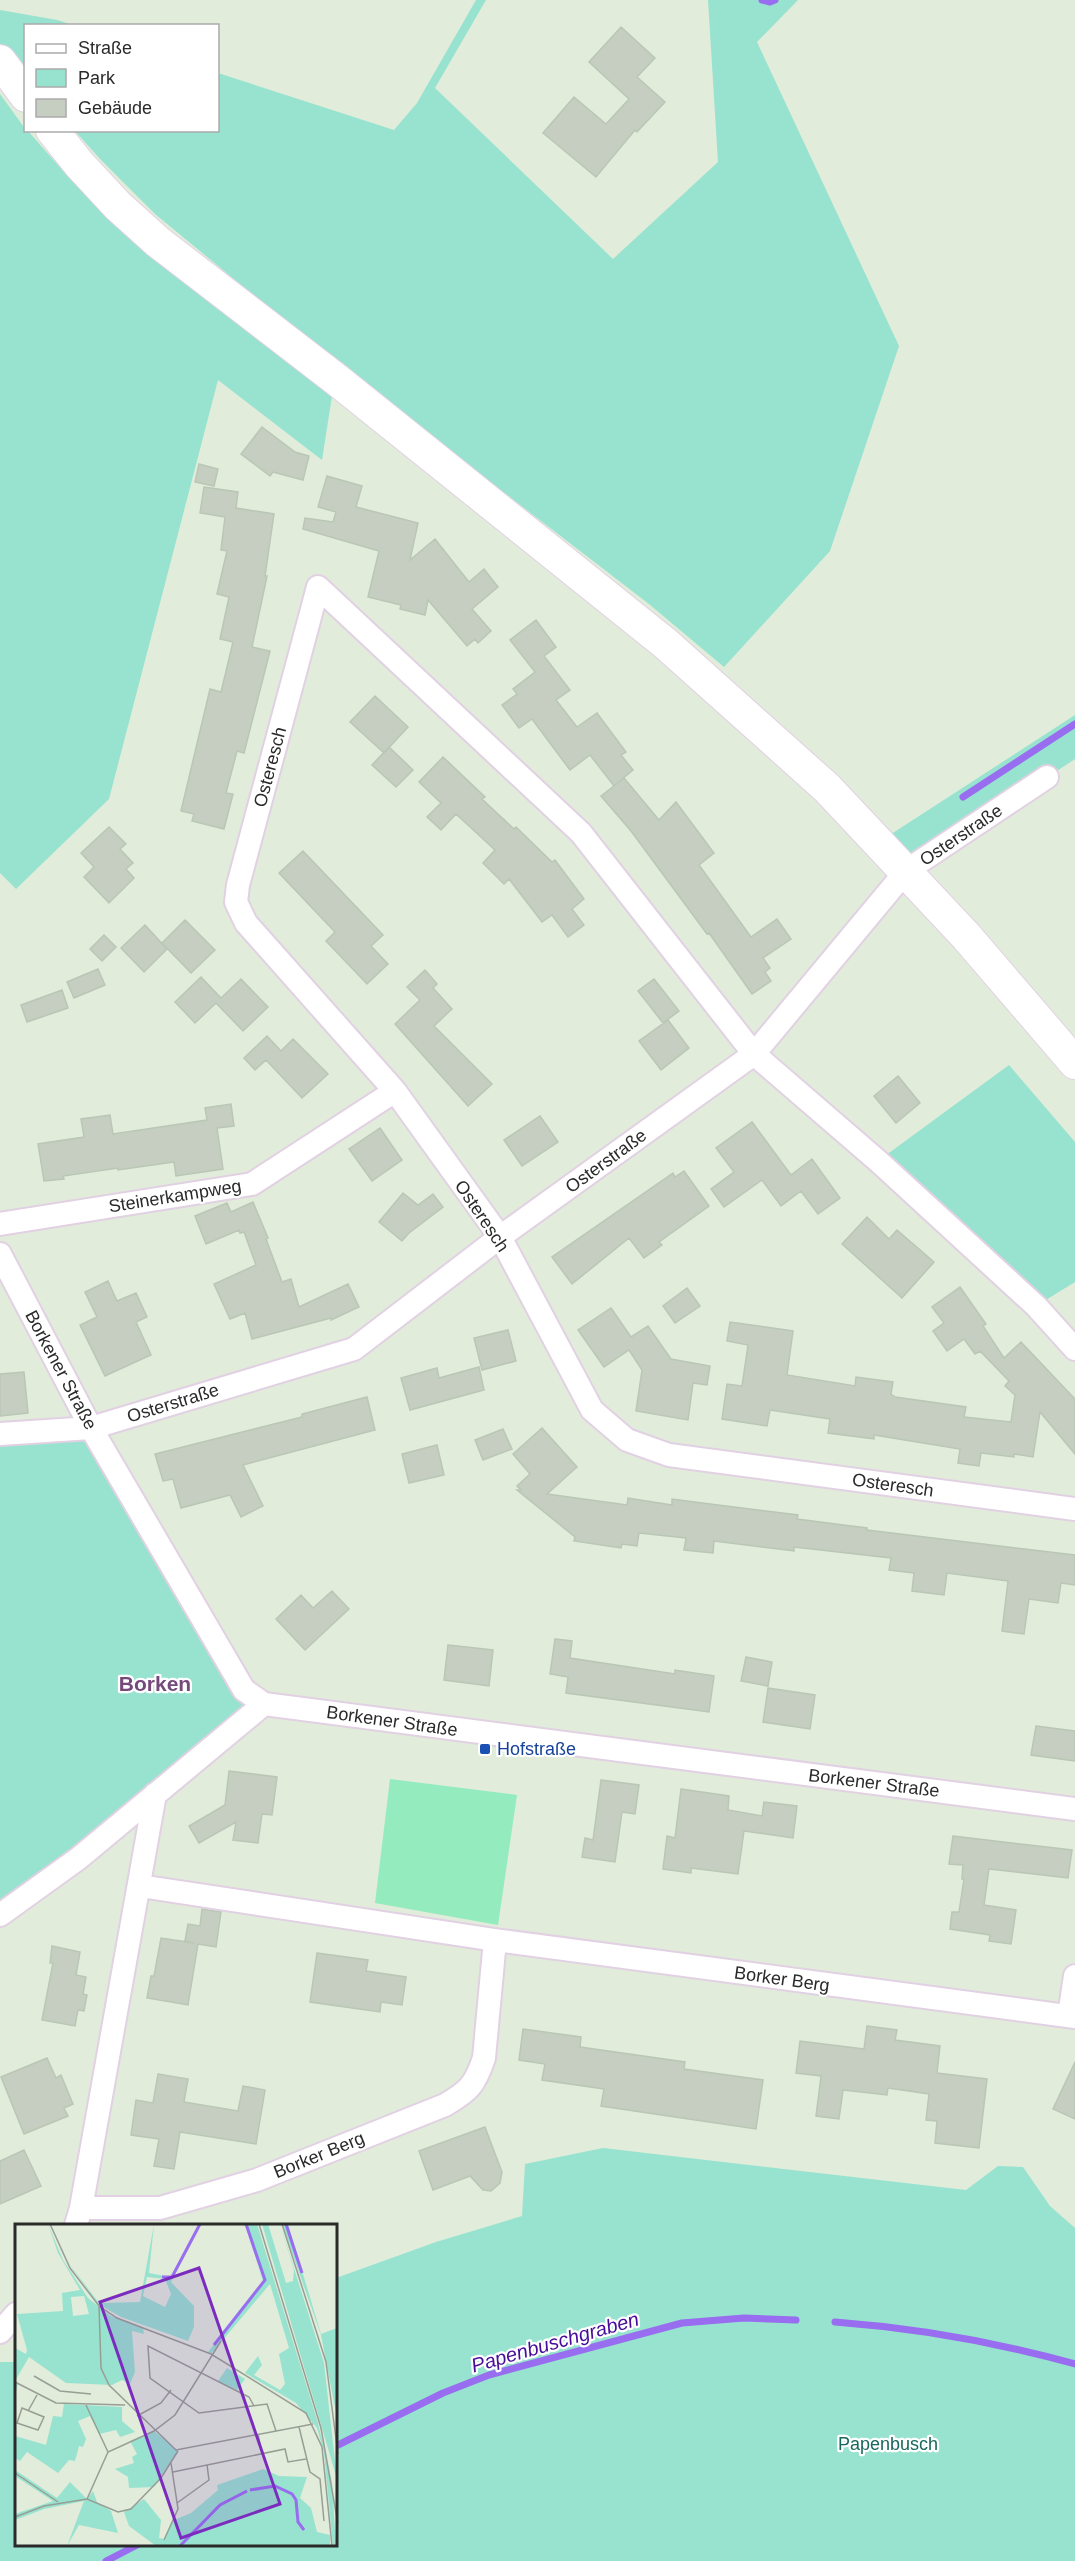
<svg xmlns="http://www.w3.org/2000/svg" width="1075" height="2561" viewBox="0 0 1075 2561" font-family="Arial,sans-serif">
<rect width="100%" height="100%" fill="#e1ecdb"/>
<path fill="#97e3cf" d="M 476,0 L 486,0 L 435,88 L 613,259 L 718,162 L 708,0 L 798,0 L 757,42 L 899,346 L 830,551 L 724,667 L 649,604 L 342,368 L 155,214 L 101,160 L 75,131 L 218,130 L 218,73 L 394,130 L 417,103 Z
M 0,10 L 57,20 L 73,25 L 26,26 L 25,83 L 0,45 Z
M 0,94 L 26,130 L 28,131 L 65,173 L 145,252 L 332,396 L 322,460 L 218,380 L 109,799 L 16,889 L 0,873 Z
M 1075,715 L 1075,759 L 906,871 L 879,842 Z
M 1009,1065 L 1075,1142 L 1075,1282 L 1036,1306 L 878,1161 Z
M 91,1428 L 264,1704 L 0,1915 L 0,1434 Z
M 603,2148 L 966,2190 L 998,2166 L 1023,2167 L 1050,2206 L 1075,2228 L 1075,2561 L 0,2561 L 0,2362 L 16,2362 L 16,2544 L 336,2544 L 336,2278 L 436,2242 L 522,2216 L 525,2164 Z"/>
<path fill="#93ebbe" d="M 390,1779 L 517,1795 L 498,1925 L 375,1903 Z"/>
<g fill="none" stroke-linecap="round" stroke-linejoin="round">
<path stroke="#996def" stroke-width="7" d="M 762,0 L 770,2 L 775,0
M 963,797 L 1075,724
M 835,2322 C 916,2328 996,2342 1075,2364
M 336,2446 L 443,2393 L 489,2375 L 682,2323 L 744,2318 L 796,2320
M 106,2561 L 139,2544"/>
</g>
<path fill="#c5cec1" stroke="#bac7b5" stroke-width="1.5" d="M 621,27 L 655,58 L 637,77 L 665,102 L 637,132 L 635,130 L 596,177 L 543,133 L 574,97 L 606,124 L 629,99 L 589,62 Z
M 262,427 L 295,452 L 309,456 L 303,480 L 273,472 L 270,476 L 241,454 Z
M 199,464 L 218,469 L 214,486 L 195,482 Z
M 327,476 L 362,486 L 356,507 L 418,523 L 410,560 L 435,539 L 469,582 L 484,569 L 498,587 L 472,609 L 491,631 L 478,643 L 475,639 L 467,646 L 428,600 L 425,615 L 400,609 L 401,605 L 368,597 L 379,551 L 303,529 L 305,518 L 333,522 L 336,512 L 318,507 Z
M 204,487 L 238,492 L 236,508 L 274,514 L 265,576 L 267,576 L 252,647 L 270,651 L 244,753 L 237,751 L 226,793 L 233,794 L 224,829 L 192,821 L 194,814 L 181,811 L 210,689 L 221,692 L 233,642 L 220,639 L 229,597 L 217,594 L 227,551 L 221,550 L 225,517 L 200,513 Z
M 536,620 L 556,647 L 544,656 L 570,690 L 556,700 L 577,727 L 597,713 L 626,752 L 621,755 L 633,770 L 614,786 L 590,755 L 570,770 L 532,719 L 519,728 L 502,705 L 517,694 L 513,689 L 535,672 L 510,640 Z
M 375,696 L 408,727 L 384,753 L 350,722 Z
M 389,747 L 413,770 L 396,787 L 372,765 Z
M 443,757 L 485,797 L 482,799 L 514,829 L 516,827 L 552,862 L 555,860 L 584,899 L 572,909 L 584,925 L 568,937 L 552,915 L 542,922 L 509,879 L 504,884 L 483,863 L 495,850 L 456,814 L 441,830 L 427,817 L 441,803 L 419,782 Z
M 624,778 L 659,820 L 676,802 L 714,853 L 699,865 L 751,937 L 777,919 L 791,939 L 763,958 L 770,968 L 765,972 L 771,981 L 752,994 L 709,933 L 707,934 L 631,831 L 601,796 Z
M 109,827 L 126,844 L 120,849 L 133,863 L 126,869 L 134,878 L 109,903 L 84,877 L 94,867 L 81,853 Z
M 303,851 L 383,935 L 371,946 L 388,964 L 367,984 L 326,941 L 335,932 L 279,873 Z
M 185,920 L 215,950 L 191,973 L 162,943 Z
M 145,925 L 167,949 L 144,972 L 121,948 Z
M 104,935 L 116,947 L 102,961 L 90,949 Z
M 98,969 L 105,985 L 74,998 L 67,982 Z
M 425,970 L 437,984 L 433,988 L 452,1009 L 434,1026 L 492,1084 L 468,1106 L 395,1024 L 420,1000 L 407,987 Z
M 201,977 L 221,998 L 241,979 L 268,1007 L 243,1031 L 216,1003 L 195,1023 L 175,1002 Z
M 654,979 L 679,1011 L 663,1023 L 638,991 Z
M 62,990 L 68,1008 L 27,1022 L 21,1005 Z
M 668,1020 L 689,1048 L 661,1070 L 639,1041 Z
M 267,1036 L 281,1051 L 293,1039 L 328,1074 L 302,1098 L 266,1060 L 255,1070 L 244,1058 Z
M 898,1076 L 920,1103 L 896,1123 L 874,1096 Z
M 231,1104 L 234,1126 L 217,1128 L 223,1169 L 176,1176 L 174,1162 L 118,1170 L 118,1168 L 63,1176 L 64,1179 L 44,1181 L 38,1144 L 84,1137 L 81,1119 L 110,1115 L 113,1134 L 207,1120 L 205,1108 Z
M 540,1116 L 558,1142 L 522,1166 L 504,1140 Z
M 752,1122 L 791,1175 L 812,1159 L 840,1198 L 818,1214 L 801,1191 L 781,1206 L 762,1180 L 724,1207 L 711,1189 L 734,1172 L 716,1148 Z
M 380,1128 L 402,1160 L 372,1181 L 349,1149 Z
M 684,1171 L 709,1206 L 659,1242 L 662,1245 L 644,1258 L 629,1238 L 572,1284 L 552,1257 L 673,1173 L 675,1177 Z
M 403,1193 L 418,1205 L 433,1194 L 443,1207 L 409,1233 L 402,1241 L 379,1222 Z
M 253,1202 L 268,1238 L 266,1239 L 282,1282 L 291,1279 L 299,1307 L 348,1284 L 359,1307 L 331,1320 L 331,1318 L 252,1339 L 245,1313 L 230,1319 L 214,1284 L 256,1265 L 244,1232 L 240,1233 L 239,1230 L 206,1244 L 195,1216 L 227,1203 L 231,1212 Z
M 867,1217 L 889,1239 L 897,1230 L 934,1262 L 902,1298 L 842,1244 Z
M 108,1281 L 117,1301 L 136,1293 L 147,1317 L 136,1322 L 151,1355 L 105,1376 L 80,1325 L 97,1317 L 85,1292 Z
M 960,1287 L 986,1324 L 983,1326 L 1004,1358 L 1021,1342 L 1075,1399 L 1075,1454 L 1040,1412 L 1033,1457 L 1014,1454 L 1014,1457 L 981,1453 L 979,1466 L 958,1463 L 960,1449 L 874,1435 L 874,1439 L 828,1433 L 830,1419 L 770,1410 L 767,1426 L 722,1419 L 727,1384 L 742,1386 L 748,1345 L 727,1341 L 730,1322 L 793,1331 L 787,1375 L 855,1386 L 856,1377 L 893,1382 L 891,1394 L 895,1397 L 966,1407 L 964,1417 L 1011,1422 L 1015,1395 L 1005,1386 L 1009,1381 L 980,1351 L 975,1354 L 964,1339 L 947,1351 L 933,1331 L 944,1323 L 932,1307 Z
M 687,1288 L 700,1306 L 675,1323 L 663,1306 Z
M 611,1308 L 631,1337 L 648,1326 L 671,1359 L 710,1366 L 707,1385 L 693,1383 L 688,1420 L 636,1411 L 642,1370 L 629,1350 L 604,1367 L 578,1330 Z
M 508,1330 L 516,1361 L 482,1370 L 474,1338 Z
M 479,1367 L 484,1390 L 410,1410 L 401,1378 L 437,1368 L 439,1378 Z
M 24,1372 L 28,1413 L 0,1416 L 0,1374 Z
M 367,1397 L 375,1430 L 243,1465 L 263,1506 L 241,1517 L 230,1495 L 181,1508 L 173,1479 L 163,1481 L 155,1454 L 302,1417 L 302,1414 Z
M 542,1428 L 577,1467 L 547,1494 L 627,1505 L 628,1498 L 672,1505 L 672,1499 L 718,1505 L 798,1515 L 797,1519 L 867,1528 L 867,1530 L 1075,1555 L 1075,1585 L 1061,1583 L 1058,1603 L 1029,1599 L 1024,1634 L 1002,1631 L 1008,1581 L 947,1573 L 944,1595 L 912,1591 L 914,1573 L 889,1570 L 891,1558 L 794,1547 L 794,1551 L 714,1541 L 713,1553 L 684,1550 L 686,1538 L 639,1533 L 637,1546 L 622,1544 L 621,1548 L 574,1541 L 575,1537 L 517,1490 L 521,1490 L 517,1486 L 530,1474 L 513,1454 Z
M 503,1429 L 512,1449 L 483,1460 L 475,1440 Z
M 437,1445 L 444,1475 L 409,1483 L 402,1454 Z
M 332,1591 L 349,1609 L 305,1650 L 276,1619 L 301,1595 L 313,1608 Z
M 555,1639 L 572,1641 L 570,1658 L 675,1674 L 675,1670 L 714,1676 L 709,1712 L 566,1693 L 568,1677 L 550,1674 Z
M 448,1645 L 493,1650 L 489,1686 L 444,1680 Z
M 746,1657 L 772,1662 L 768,1686 L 741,1681 Z
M 768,1688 L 815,1695 L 810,1729 L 763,1722 Z
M 1036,1726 L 1075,1731 L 1075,1761 L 1031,1755 Z
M 229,1771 L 277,1777 L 272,1815 L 262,1814 L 258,1843 L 233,1840 L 236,1822 L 199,1843 L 189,1826 L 225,1805 Z
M 601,1780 L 639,1785 L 635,1814 L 622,1812 L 615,1862 L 582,1857 L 585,1838 L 593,1840 Z
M 681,1789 L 729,1796 L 728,1810 L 762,1816 L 764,1802 L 797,1806 L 793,1838 L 744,1831 L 738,1874 L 691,1868 L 691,1873 L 663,1869 L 667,1836 L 675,1838 Z
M 953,1836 L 1072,1850 L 1068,1878 L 989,1869 L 984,1905 L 1016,1910 L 1011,1944 L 989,1941 L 990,1935 L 950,1929 L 952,1912 L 959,1912 L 964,1879 L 962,1879 L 963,1865 L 949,1864 Z
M 202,1909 L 221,1912 L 216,1947 L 198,1944 L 188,2005 L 147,1998 L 151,1976 L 154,1976 L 161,1938 L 194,1943 L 185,1941 L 188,1924 L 200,1926 Z
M 52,1946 L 80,1952 L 76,1975 L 86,1977 L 83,1994 L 87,1995 L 84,2011 L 78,2010 L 75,2026 L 42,2020 L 53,1963 L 50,1963 Z
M 317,1953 L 368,1960 L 366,1971 L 406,1977 L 402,2005 L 381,2002 L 380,2012 L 310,2002 Z
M 867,2026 L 897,2030 L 895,2040 L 940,2046 L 937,2073 L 987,2079 L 979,2148 L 935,2143 L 937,2121 L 926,2120 L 929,2094 L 888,2088 L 887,2095 L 843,2090 L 839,2119 L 816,2116 L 821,2076 L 796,2073 L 800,2041 L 864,2049 Z
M 523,2029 L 581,2037 L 580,2047 L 685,2062 L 684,2069 L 763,2080 L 756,2129 L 601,2106 L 604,2089 L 542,2080 L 545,2064 L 519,2060 Z
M 47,2058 L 56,2078 L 61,2075 L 73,2104 L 64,2108 L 68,2116 L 24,2134 L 1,2077 Z
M 1075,2062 L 1075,2119 L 1053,2109 Z
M 158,2074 L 188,2079 L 184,2102 L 238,2111 L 243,2086 L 265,2090 L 256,2144 L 180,2132 L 174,2169 L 154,2166 L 159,2139 L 131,2135 L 136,2100 L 153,2103 Z
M 485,2127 L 502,2172 L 500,2183 L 491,2191 L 483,2190 L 470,2176 L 433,2190 L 419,2151 Z
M 24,2150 L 41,2186 L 0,2204 L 0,2161 Z"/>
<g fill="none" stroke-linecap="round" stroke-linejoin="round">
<g stroke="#e1d1e3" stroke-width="26">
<path id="street" d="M 0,1224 L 252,1184 L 395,1091
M 0,1254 L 91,1428 L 244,1690 L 264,1704 L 1075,1809
M 1075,1349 L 1036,1306 L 878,1161 L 754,1054 L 581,833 L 318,587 L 238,885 L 236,902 L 246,923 L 395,1091 L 500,1237 L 592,1410 L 627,1440 L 669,1455 L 1075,1509
M 0,1434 L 91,1428 L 354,1349 L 500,1237 L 754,1054 L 906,871 L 1047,777
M 140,1886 L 495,1940 L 1075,2017
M 0,1915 L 79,1858 L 264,1704
M 1069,2016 L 1075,1976
M 81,2208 L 160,2208 L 257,2180 L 445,2105 C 469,2091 475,2085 484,2058 L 495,1940
M 76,2225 L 81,2208 L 155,1794
M 0,2332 L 16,2314"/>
</g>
<g stroke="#e1d1e3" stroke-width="34">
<path id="secondary" d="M 0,61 L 26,96
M 52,130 L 79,164 L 118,206 L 158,242 L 337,380 L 666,644 L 827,788 L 966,936 L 1075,1063"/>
</g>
<use href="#street" stroke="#fff" stroke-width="22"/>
<use href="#secondary" stroke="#fff" stroke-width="32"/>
</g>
<rect fill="#1a4fb4" stroke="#fff" stroke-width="2" x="479" y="1743" width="12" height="12" rx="3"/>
<g text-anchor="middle" stroke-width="4.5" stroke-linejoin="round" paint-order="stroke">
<g font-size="18" fill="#2a2a2a" stroke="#fff">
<text transform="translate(270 767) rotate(-75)" y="6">Osteresch</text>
<text transform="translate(961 835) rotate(-34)" y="6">Osterstraße</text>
<text transform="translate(606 1161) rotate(-36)" y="6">Osterstraße</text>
<text transform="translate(175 1196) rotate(-9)" y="6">Steinerkampweg</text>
<text transform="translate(482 1216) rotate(56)" y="6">Osteresch</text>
<text transform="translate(61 1370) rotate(62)" y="6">Borkener Straße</text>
<text transform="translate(173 1403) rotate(-17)" y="6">Osterstraße</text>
<text transform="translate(893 1485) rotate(8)" y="6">Osteresch</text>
<text transform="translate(392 1721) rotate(8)" y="6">Borkener Straße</text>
<text transform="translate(874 1783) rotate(7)" y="6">Borkener Straße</text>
<text transform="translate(782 1979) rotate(8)" y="6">Borker Berg</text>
<text transform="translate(319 2155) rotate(-22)" y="6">Borker Berg</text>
</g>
<g font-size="18" fill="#164399" stroke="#fff" text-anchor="start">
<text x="497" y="1755">Hofstraße</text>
</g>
<g font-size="18" fill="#19675d" stroke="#fff">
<text x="888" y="2450">Papenbusch</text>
</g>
<g font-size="20" font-style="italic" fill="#480c9b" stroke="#fff">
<text transform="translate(555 2342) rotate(-16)" y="7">Papenbuschgraben</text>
</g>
<g font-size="21" font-weight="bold" fill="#754a7b" stroke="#fff">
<text x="155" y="1691">Borken</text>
</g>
</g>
<g transform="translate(15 2224)">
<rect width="322" height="322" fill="#e1ecdb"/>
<path d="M 33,0 L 48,36 L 73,74 L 96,92 L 128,104 L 129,110 L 117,107 L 120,148 L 115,160 L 107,156 L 97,161 L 51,159 L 14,133 L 0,157 L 3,159 L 0,171 L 0,124 L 11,130 L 12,126 L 2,90 L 48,87 L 47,69 L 65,66 L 43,29 ZM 69,72 L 74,90 L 58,92 L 56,73 ZM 36,0 L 52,37 L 84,79 L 125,78 L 139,0 L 134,49 L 155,53 L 186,0 L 156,58 L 179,82 L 179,103 L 173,117 L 106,93 L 83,80 L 52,37 ZM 132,53 L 150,55 L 156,70 L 150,83 L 128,72 ZM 230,0 L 242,0 L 303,199 L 317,258 L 321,322 L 318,322 L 309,229 L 302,204 L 281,179 L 230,149 L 243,132 L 247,141 L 239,151 L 265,166 L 270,160 L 264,130 L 274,124 L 255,60 L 196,130 L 193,128 L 248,57 ZM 247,0 L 253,0 L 271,59 L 278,57 L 279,46 L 265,0 L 309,139 L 322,255 ZM 267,0 L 273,0 L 306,110 L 322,104 L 322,194 L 306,111 ZM 212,144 L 230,155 L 222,166 L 203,157 ZM 49,180 L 107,183 L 107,197 L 120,208 L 105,213 L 101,206 L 84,210 L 75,192 L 63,197 L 71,215 L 68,223 L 64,222 L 60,237 L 54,236 L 43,249 L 12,228 L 5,237 L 0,234 L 0,212 L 31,221 L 38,192 L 47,193 ZM 139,207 L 163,227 L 139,263 L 114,264 L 113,253 L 100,245 L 119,239 L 117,233 L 122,230 L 115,217 ZM 248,245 L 264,252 L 292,253 L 285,274 L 296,284 L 302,308 L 315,311 L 315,322 L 141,322 L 114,302 L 109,288 L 129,275 L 146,296 L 144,314 L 149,315 L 157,297 L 176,289 L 203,266 L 202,261 ZM 0,246 L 42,274 L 55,258 L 72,275 L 78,267 L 82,278 L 96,287 L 103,309 L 64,301 L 52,322 L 69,277 L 29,285 L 0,296 L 0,290 L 38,277 L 0,252 Z" fill="#97e3cf" fill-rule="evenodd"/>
<path fill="none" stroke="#996def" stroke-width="3" d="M 271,0 L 287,49M 147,53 L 157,53 L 185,0M 199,121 L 250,56 L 231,0M 235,266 L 260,262 L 277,270 L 281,276 L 283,298 L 289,306M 165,322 L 205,281 L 232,267"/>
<path fill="none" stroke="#989e94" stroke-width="1.5" d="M 35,0 L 55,44 L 84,82 L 102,94 L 196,130 L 291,189 L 307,223 L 317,322M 244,0 L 306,204 L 323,300M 267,0 L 311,138 L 323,230M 84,82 L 86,144 L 94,161 L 161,226 L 298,200M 19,152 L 45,167 L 76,170M 0,158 L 41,179 L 110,181M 71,181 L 93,228M 239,182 L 234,173 L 133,122 L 135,154 L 184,189 L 252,180 L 261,207M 7,184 L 29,193 L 23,206 L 2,199 ZM 13,187 L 22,171M 122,192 L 146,179 L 156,166M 284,203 L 295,248 L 305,255 L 309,297M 243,210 L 247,230M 158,248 L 270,225 L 273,238 L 291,235M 0,249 L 43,278M 72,275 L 93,228 L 139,207 L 160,191 L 206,117M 162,279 L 194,256 L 192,241M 0,293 L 29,282 L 72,275 L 103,288 L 116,285 L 146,254 L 163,227M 149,316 L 163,285 L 156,239"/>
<path fill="#7b2cbf" fill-opacity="0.15" stroke="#7b2cbf" stroke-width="3" d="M 184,44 L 265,280 L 166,314 L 85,78 Z"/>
<rect width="322" height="322" fill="none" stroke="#2a2a2a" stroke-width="3"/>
</g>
<rect x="24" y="24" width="195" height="108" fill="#ffffff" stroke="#aaaaaa" stroke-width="1.5"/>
<rect x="36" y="44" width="30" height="9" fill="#ffffff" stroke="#aaaaaa" stroke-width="1.5"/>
<text x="78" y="54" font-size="18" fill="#2a2a2a">Straße</text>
<rect x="36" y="69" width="30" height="18" fill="#97e3cf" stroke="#aaaaaa" stroke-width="1.5"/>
<text x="78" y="84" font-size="18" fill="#2a2a2a">Park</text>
<rect x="36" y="99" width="30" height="18" fill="#c5cec1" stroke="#aaaaaa" stroke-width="1.5"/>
<text x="78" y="114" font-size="18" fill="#2a2a2a">Gebäude</text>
</svg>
